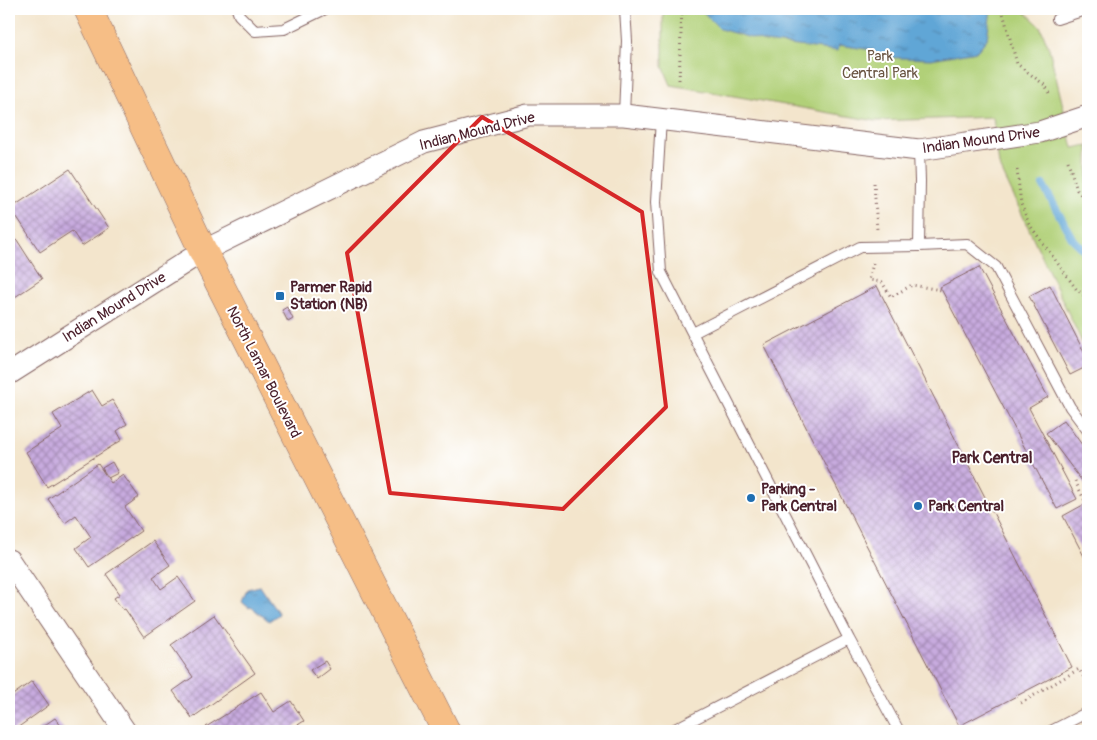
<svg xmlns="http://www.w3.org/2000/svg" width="1097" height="740" viewBox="0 0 1097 740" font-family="Pangolin,sans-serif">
<defs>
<pattern id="water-ripples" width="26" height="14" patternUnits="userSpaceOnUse" patternTransform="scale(1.25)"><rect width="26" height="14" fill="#61a6d6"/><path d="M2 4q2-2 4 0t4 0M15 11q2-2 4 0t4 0" fill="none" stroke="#5287ae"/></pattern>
<pattern id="building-cross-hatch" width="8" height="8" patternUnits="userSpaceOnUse" patternTransform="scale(1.25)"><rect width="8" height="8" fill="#c8abdf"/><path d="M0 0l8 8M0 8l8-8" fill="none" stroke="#a48bb5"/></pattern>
</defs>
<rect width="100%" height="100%" fill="#fff"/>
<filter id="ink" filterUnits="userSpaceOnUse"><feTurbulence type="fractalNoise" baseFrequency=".02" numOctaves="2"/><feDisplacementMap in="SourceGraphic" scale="10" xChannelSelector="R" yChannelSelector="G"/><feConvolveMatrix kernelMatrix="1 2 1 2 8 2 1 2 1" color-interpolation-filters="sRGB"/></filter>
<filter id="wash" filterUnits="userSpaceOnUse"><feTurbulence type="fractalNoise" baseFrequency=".0096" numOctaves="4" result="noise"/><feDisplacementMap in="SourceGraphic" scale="20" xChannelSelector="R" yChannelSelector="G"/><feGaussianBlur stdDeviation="1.12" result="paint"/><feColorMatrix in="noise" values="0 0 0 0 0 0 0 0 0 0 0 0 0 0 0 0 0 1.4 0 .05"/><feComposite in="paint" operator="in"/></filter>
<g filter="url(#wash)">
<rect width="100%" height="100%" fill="#f3e5cc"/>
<path fill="#b1d078" stroke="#7e7852" d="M 663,9 L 1022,9 L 1040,26 L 1049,48 L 1073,148 L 1088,145 L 1088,355 L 999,165 L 993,117 L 876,121 L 671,85 L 663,66 Z"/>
<path fill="url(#water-ripples)" stroke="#566280" d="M 700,9 L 991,9 L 987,39 L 977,51 L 931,59 L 873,57 L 872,50 L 839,45 L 838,51 L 765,42 L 720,29 Z
M 260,586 L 279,614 L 269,621 L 251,607 L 249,608 L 242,602 L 247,589 Z"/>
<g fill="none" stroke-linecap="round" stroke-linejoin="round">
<path stroke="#61a6d6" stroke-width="8" d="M 1043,185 L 1072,238 L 1088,254"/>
</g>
<g id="blocks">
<path fill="url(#building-cross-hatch)" d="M 70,169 L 109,228 L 82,246 L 72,231 L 40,252 L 11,208 Z
M 17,240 L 42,279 L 9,301 L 9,246 Z
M 979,267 L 1048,397 L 1029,408 L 1077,499 L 1057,509 L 940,287 Z
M 1050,285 L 1088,360 L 1088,366 L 1070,375 L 1029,296 Z
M 877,286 L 1072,667 L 959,726 L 764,345 Z
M 287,307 L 293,319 L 288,322 L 282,310 Z
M 92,390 L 102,406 L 112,400 L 127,424 L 117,431 L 122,440 L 47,487 L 26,452 L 62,429 L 53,414 Z
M 1064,420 L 1088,453 L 1088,489 L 1046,433 Z
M 112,462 L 118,473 L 108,478 L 102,468 Z
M 98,464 L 111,483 L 123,475 L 139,497 L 125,507 L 141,531 L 89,567 L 76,548 L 91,537 L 76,515 L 65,523 L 48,499 Z
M 1083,505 L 1088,515 L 1088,564 L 1063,516 Z
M 153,541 L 170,565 L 153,577 L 161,589 L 178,577 L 195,601 L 144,637 L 125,609 L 123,610 L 114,598 L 120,594 L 106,574 Z
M 214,615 L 255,673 L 192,718 L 173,691 L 193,677 L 171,645 Z
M 325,661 L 330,669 L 317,679 L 310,670 Z
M 32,681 L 49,705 L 13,731 L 9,731 L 9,695 L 10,697 Z
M 261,692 L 274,712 L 291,701 L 304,721 L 288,731 L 209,731 L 206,727 Z
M 55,718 L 65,731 L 36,731 Z"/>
</g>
</g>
<g filter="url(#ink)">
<use href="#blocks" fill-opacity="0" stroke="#856463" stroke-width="1"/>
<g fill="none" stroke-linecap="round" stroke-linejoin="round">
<g stroke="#856463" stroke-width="12">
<path id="lane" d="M 237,9 L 239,15 L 255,31 L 284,29 L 325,9
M 1057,19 L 1088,9
M 624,115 L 627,41 L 625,9
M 661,119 L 656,202 L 661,272 L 849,639 L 671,731
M 919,246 L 967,244 L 996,267 L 1070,407 L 1088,431
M 693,333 L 860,247 L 919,246 L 920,181 L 919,150
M 849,639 L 899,731
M 1051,731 L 1088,712"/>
</g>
<g stroke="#856463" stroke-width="23">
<path id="street" d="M 9,374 L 203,251 L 424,142 L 528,115 L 624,115 L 919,150 L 1040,132 L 1088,116
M 9,560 L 125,731"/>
</g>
<g stroke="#856463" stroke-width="29">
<path id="primary" d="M 88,9 L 203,251 L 446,731"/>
</g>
<path stroke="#856463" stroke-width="3" stroke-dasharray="1 4" stroke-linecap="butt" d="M 1002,9 L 1017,64 L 1046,86 L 1050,96
M 679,80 L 682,9
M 1068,161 L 1077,190 L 1088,204
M 1017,170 L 1021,204 L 1029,224 L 1077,290 L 1088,298
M 874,183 L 877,230
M 873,263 L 869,280 L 882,282 L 891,297 L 912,285 L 941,290
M 1075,481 L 1088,507
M 1021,703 L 1079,669 L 1087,683 L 1088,682"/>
<use href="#lane" stroke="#fff" stroke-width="10"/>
<use href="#street" stroke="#fff" stroke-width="21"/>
<use href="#primary" stroke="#f6be86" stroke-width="28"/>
</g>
</g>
<path fill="none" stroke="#d62828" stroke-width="4" stroke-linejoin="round" d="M 482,117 L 642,212 L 666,407 L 563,509 L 390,493 L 347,253 Z"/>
<g fill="#1f6fb2" stroke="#fff" stroke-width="2">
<rect x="275" y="291" width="10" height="10" rx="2.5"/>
<circle cx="751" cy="498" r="5"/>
<circle cx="918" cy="506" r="5"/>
</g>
<g text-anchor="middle" stroke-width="4" stroke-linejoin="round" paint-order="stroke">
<g font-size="15" fill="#695442" stroke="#fff">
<text x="880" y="61">Park<tspan x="880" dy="17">Central Park</tspan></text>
</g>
<g font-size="15" fill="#4a1f2b" stroke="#fff">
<text transform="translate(477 131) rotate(-14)" y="5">Indian Mound Drive</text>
<text transform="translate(981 140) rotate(-8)" y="5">Indian Mound Drive</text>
<text transform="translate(114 307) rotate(-32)" y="5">Indian Mound Drive</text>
<text transform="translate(264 372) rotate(63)" y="5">North Lamar Boulevard</text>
</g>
<g font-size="15" font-weight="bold" fill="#4a1f2b" stroke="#fff" text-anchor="start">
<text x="290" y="292">Parmer Rapid<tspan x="290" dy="17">Station (NB)</tspan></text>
<text x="761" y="494">Parking -<tspan x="761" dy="17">Park Central</tspan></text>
<text x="928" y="511">Park Central</text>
</g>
<g font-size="16" font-weight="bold" fill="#4a1f2b" stroke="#fff">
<text x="992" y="463">Park Central</text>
</g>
</g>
<rect width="1097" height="740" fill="none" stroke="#fff" stroke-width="30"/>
</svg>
